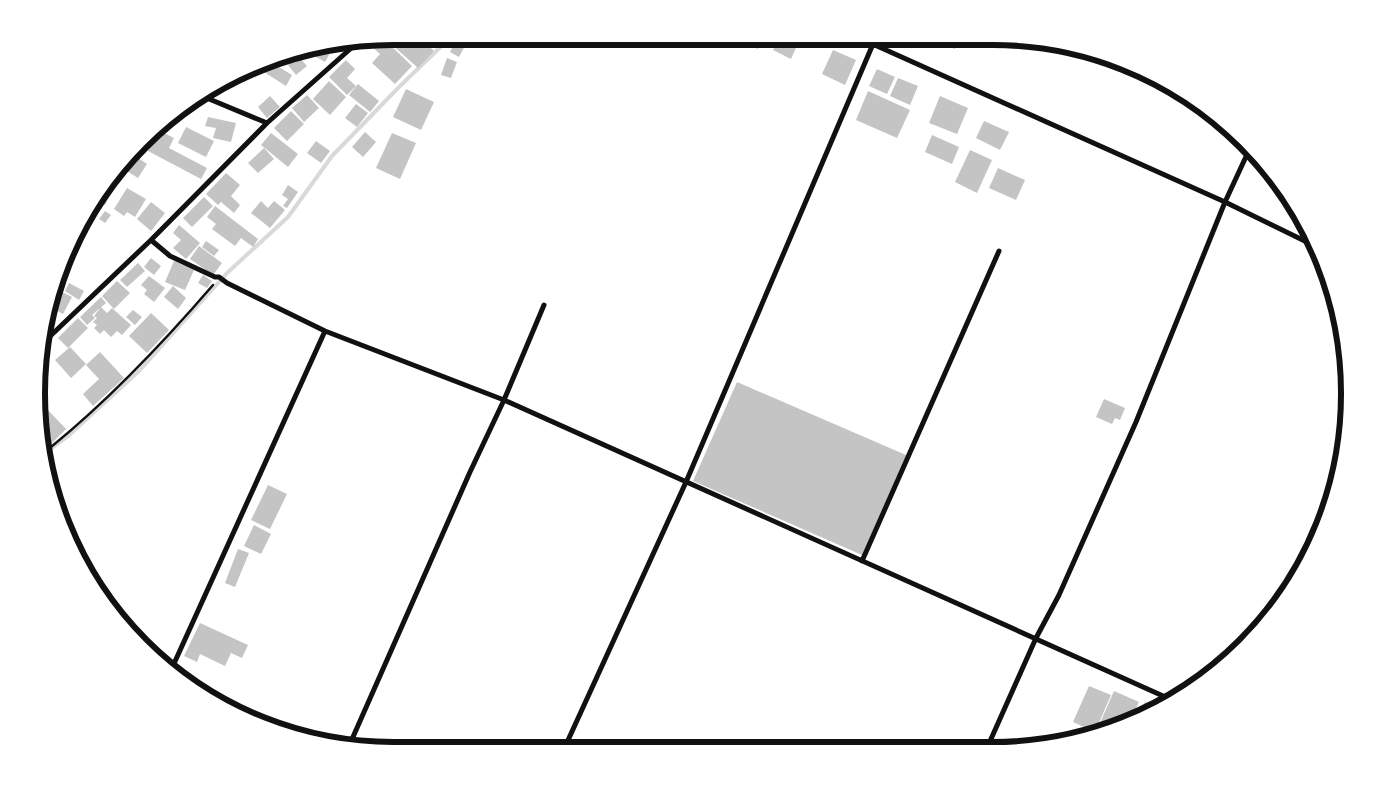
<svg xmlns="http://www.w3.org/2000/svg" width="1386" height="787" viewBox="0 0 1386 787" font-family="Ubuntu,sans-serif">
<rect width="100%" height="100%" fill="#fff"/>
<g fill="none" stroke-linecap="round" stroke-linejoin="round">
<path stroke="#d9d9d9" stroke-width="4" d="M 45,453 L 67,437 L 140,370 L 227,273 L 288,217 L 332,156 L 399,87 L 452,36"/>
</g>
<path fill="#c4c4c4" d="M 396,36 L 401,38 L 403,36 L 418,36 L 434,51 L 418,68 L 390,43 Z
M 428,36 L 448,36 L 438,46 Z
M 748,37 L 764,37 L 758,49 L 745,43 Z
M 779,37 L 801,37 L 791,59 L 773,50 Z
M 937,37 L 960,37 L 955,49 L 935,41 Z
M 383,38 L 412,66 L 395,84 L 372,63 L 380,54 L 370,45 L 375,39 Z
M 456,41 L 465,46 L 459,57 L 450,52 Z
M 322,48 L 330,53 L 325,62 L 311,54 L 314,49 Z
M 833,50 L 856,60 L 845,85 L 822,74 Z
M 298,56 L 307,66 L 296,75 L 288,65 Z
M 447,58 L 457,62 L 451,78 L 441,75 Z
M 346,60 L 355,69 L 347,78 L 356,86 L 347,95 L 329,77 Z
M 269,61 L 292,75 L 286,86 L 256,67 Z
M 877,69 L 895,77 L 887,94 L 869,86 Z
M 898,78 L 918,86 L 910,105 L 890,96 Z
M 329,81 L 346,97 L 330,115 L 313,99 Z
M 358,84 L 379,101 L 370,112 L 349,95 Z
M 406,89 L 434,102 L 421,130 L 393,117 Z
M 868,91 L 910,110 L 897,138 L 856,120 Z
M 307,95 L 319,108 L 304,122 L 292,108 Z
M 270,96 L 280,107 L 267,118 L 258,107 Z
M 940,96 L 968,108 L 957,134 L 929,123 Z
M 356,104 L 368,113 L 357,127 L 345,118 Z
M 291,111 L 304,124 L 287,141 L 274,128 Z
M 208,117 L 236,123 L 231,142 L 213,138 L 216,128 L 205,126 Z
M 984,121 L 1009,132 L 1000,150 L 976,138 Z
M 186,127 L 214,141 L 206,157 L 178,143 Z
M 158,130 L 174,138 L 169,148 L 207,168 L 201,179 L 148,151 Z
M 365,132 L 376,142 L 363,157 L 352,147 Z
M 271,133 L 298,154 L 288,167 L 261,145 Z
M 392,133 L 416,143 L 400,179 L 376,168 Z
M 932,135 L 959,147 L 952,164 L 925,152 Z
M 316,141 L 330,151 L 321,163 L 307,153 Z
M 264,148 L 274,159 L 258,173 L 248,163 Z
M 970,150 L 992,160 L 977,193 L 955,182 Z
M 134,155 L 147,164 L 138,178 L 122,168 Z
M 998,168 L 1025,180 L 1016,200 L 989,188 Z
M 226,173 L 240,185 L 231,196 L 240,205 L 234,213 L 221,202 L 218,205 L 206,194 Z
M 288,185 L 298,192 L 287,208 L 283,206 L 288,199 L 282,195 Z
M 103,188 L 112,192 L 105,205 L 94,200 Z
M 127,188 L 146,199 L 135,217 L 127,212 L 124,216 L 114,209 Z
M 204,197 L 213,206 L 192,227 L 183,218 Z
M 261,201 L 268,208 L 274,201 L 285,210 L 270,228 L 251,213 Z
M 151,202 L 165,213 L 151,231 L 137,219 Z
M 215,206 L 258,239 L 253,247 L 241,238 L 235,246 L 212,229 L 216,224 L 207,217 Z
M 105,211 L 111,215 L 105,223 L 99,219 Z
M 179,225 L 200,243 L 186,259 L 173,248 L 181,240 L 173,233 Z
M 206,241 L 219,250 L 214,256 L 202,247 Z
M 199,246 L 222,263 L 213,275 L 190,259 Z
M 151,258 L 161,266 L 154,275 L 144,267 Z
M 174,261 L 194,270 L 185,290 L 165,282 Z
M 138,263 L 145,271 L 127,287 L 120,280 Z
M 203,275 L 212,281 L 207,288 L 198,283 Z
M 149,276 L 165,288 L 154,302 L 144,294 L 147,290 L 141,285 Z
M 117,281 L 130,293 L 114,309 L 102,296 Z
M 69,283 L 84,291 L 79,300 L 65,291 Z
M 173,286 L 186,298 L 178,309 L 164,297 Z
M 54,288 L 72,297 L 63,314 L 48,306 L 49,301 Z
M 101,297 L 106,303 L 92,315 L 95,318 L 87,325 L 80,317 Z
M 101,307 L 107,313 L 112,308 L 131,325 L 122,335 L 117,331 L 111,337 L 104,330 L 100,334 L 94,328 L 97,325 L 93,322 L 97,318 L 94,316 Z
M 133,310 L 142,317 L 135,325 L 126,317 Z
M 151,313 L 169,330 L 147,353 L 129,336 Z
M 78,318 L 88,328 L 68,348 L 58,338 Z
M 70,347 L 86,364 L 71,378 L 55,360 Z
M 100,352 L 124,378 L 93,406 L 83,394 L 99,379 L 86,365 Z
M 737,382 L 906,455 L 862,555 L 693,481 Z
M 1104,399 L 1125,408 L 1120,420 L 1115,418 L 1112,424 L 1096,417 Z
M 46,408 L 66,429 L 50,445 L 41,436 L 37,417 Z
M 268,485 L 287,494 L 270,529 L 251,520 Z
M 254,525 L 271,534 L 261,554 L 244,546 Z
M 238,549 L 249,553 L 235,587 L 225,583 Z
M 200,623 L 248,645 L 242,658 L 231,653 L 225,666 L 200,654 L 197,662 L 184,656 Z
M 1089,686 L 1111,695 L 1095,732 L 1073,722 Z
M 1114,691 L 1139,702 L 1130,721 L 1108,732 L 1100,733 L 1096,732 Z
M 1145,702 L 1157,707 L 1139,716 Z"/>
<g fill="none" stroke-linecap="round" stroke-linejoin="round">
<path stroke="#111" stroke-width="2.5" d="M 45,450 L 51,447 C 110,399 163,343 213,285"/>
<path stroke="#111" stroke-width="5" d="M 857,37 L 1225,202 L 1317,247
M 202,96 L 267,123
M 151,240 L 170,256 L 215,277 L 219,277 L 227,283 L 325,331 L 504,400 L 1172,700
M 44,342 L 151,240 L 267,123 L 358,42
M 862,561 L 999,251
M 172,668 L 325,331
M 349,746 L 470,472 L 504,400 L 544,305
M 987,748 L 1036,638 L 1059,595 L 1136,422 L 1225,202 L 1250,148
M 564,749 L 686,482 L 873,44"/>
</g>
<path d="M0 0H1386V787H0ZM393 45H993A348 348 0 0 1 1341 393V394A348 348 0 0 1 993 742H393A348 348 0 0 1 45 394V393A348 348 0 0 1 393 45Z" fill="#fff" fill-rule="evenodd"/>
<path fill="none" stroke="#111" stroke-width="6" d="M393 45H993A348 348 0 0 1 1341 393V394A348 348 0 0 1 993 742H393A348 348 0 0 1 45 394V393A348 348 0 0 1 393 45Z"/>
</svg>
